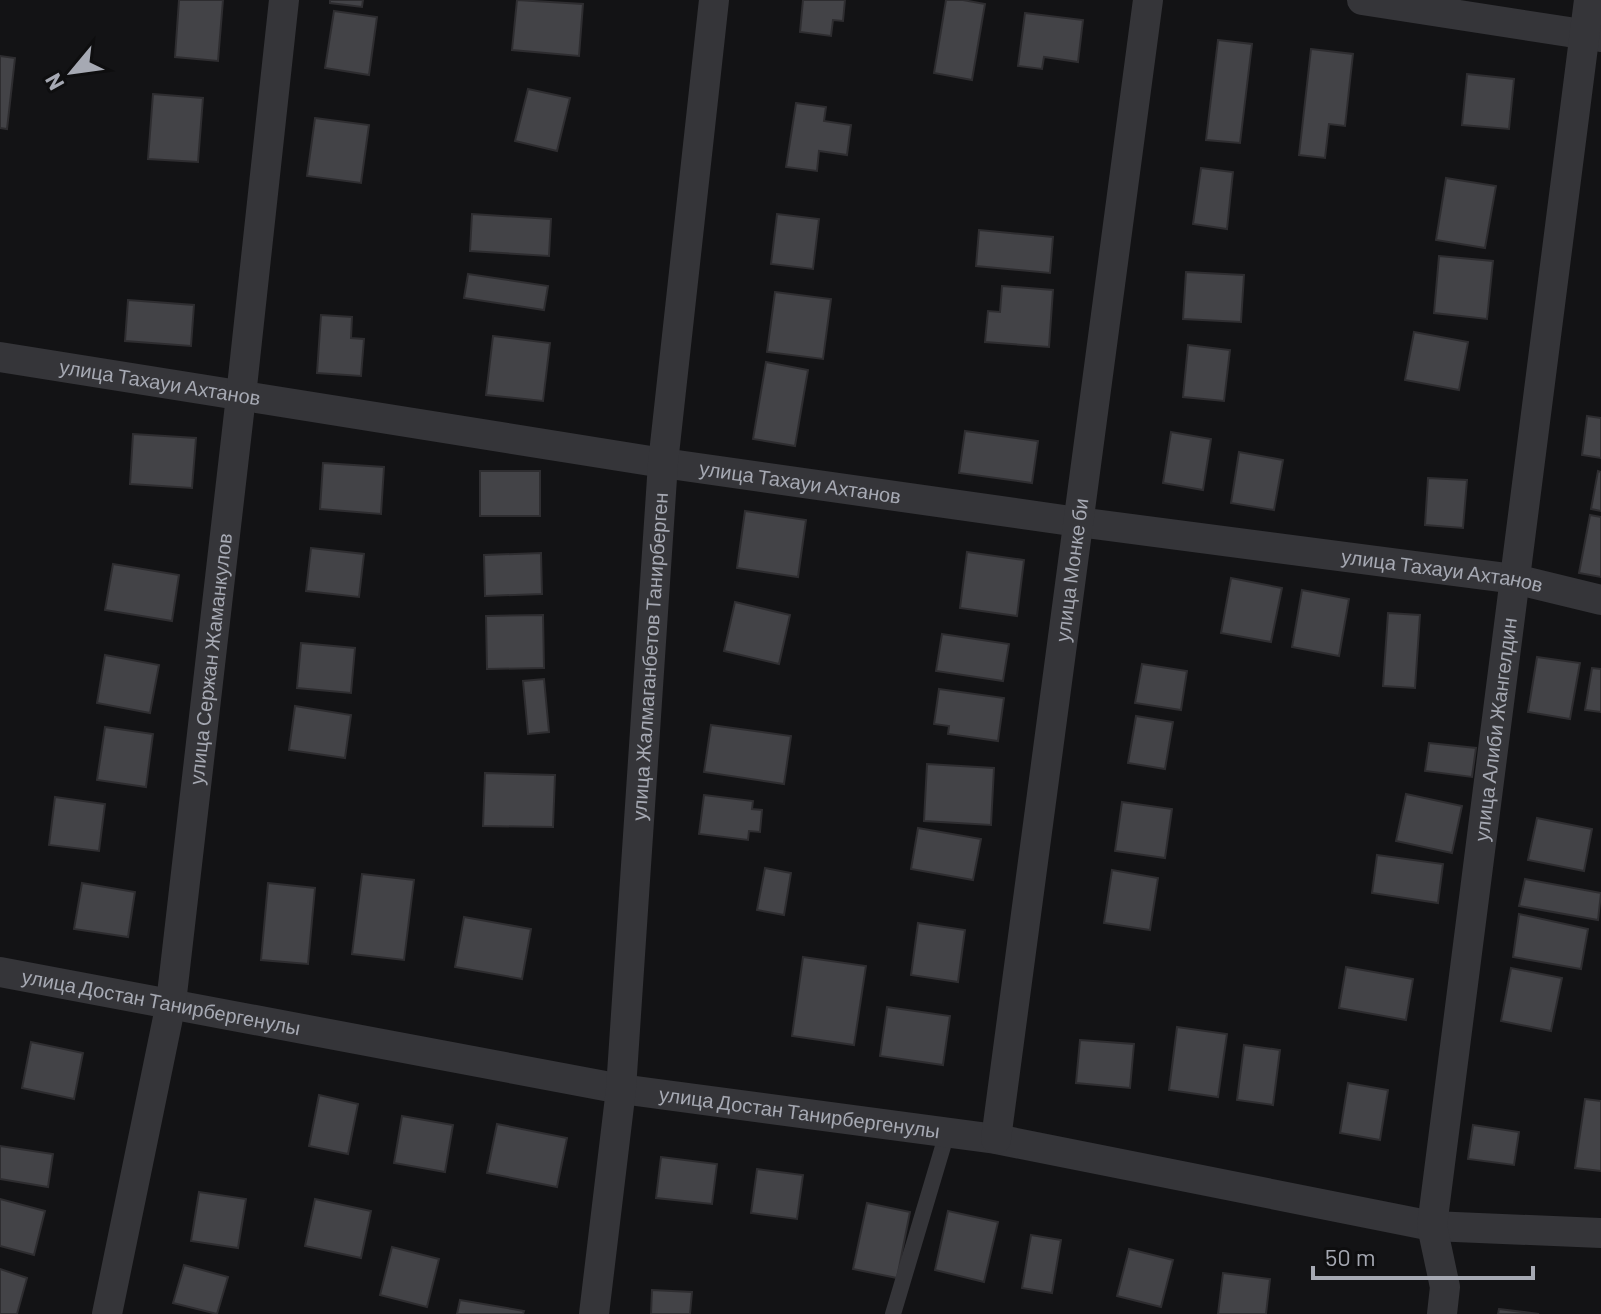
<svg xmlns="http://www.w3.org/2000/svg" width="1601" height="1314" viewBox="0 0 1601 1314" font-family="Barlow,sans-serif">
<rect width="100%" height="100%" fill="#131315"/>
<path fill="#434347" stroke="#2e2d30" stroke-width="2" d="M 179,0 L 223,0 L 218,61 L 175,57 Z
M 330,0 L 363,0 L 362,7 L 330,3 Z
M 517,0 L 583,4 L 579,56 L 512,50 Z
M 803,0 L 845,0 L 843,21 L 833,20 L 831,36 L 800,32 Z
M 946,0 L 963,0 L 985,4 L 972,80 L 934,73 Z
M 334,11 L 377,17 L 369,75 L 325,68 Z
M 1025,13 L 1083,20 L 1078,62 L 1044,57 L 1042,69 L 1018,66 Z
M 1218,40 L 1252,44 L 1240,143 L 1206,140 Z
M 1311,49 L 1353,54 L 1345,126 L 1329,124 L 1325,158 L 1299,155 Z
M 0,56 L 15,58 L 7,129 L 0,128 Z
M 1467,74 L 1514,79 L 1509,129 L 1462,125 Z
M 528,89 L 570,98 L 557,151 L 515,141 Z
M 153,94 L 203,98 L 198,162 L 148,159 Z
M 796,103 L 826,107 L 824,121 L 851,125 L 847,155 L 819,151 L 817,171 L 786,167 Z
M 315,118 L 369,125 L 361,183 L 307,176 Z
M 1201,168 L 1233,172 L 1227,229 L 1193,224 Z
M 1446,178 L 1496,186 L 1485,248 L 1436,240 Z
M 472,214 L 551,219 L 549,256 L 470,251 Z
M 777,214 L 819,219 L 813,269 L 771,264 Z
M 979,230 L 1053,237 L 1050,273 L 976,266 Z
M 1439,256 L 1493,261 L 1487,319 L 1434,313 Z
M 1186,272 L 1244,275 L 1241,322 L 1183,319 Z
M 468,274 L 548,286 L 544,310 L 464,298 Z
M 1002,286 L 1053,290 L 1049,347 L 985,342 L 988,311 L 1000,312 Z
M 775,292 L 831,299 L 823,359 L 767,352 Z
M 128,300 L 194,305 L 191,346 L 125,341 Z
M 321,315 L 352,317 L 351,338 L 364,339 L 361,376 L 317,373 Z
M 1414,332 L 1468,342 L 1459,390 L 1405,380 Z
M 493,336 L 550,343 L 543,401 L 486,395 Z
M 1188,345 L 1230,350 L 1224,401 L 1183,397 Z
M 766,362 L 808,370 L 795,446 L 753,439 Z
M 1587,416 L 1601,418 L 1601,458 L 1582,455 Z
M 965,431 L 1038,441 L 1032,483 L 959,473 Z
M 1171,432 L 1211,439 L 1203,490 L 1163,483 Z
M 133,434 L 196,438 L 192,488 L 130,484 Z
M 1239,452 L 1283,460 L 1274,510 L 1231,503 Z
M 323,463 L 384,467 L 381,514 L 320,509 Z
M 480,471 L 540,471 L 540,516 L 480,516 Z
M 1598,471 L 1601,472 L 1601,511 L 1591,509 Z
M 1428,478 L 1467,480 L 1463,528 L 1425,525 Z
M 745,511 L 806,520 L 798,577 L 737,568 Z
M 1590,515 L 1601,517 L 1601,577 L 1579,573 Z
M 311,548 L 364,554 L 359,597 L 306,591 Z
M 967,552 L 1024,560 L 1017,616 L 960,608 Z
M 541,553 L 542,594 L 485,596 L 484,555 Z
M 113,564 L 179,575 L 172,621 L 105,610 Z
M 1231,578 L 1282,588 L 1271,642 L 1221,633 Z
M 1302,590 L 1349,599 L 1339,656 L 1292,647 Z
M 735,602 L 790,615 L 779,664 L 724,651 Z
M 1388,613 L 1420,615 L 1415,688 L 1383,686 Z
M 543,615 L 544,668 L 487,669 L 486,616 Z
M 942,634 L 1009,644 L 1003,681 L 936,671 Z
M 301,643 L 355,648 L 351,693 L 297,688 Z
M 105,655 L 159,665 L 150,713 L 97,703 Z
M 1537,657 L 1580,663 L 1570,719 L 1528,712 Z
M 1142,664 L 1187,671 L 1181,710 L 1135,703 Z
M 1592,668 L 1601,669 L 1601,712 L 1585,710 Z
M 544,679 L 549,732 L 528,734 L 523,681 Z
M 939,689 L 1004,698 L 998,741 L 948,734 L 949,726 L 934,724 Z
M 295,706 L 351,715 L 345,758 L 289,750 Z
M 1136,716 L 1173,722 L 1165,769 L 1128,763 Z
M 711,725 L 791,736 L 784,784 L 704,772 Z
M 105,727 L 153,734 L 146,787 L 97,780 Z
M 1429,743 L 1476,748 L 1472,777 L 1425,771 Z
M 927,764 L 994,768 L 991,825 L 924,821 Z
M 485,773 L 555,775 L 553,827 L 483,826 Z
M 1406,794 L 1462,806 L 1452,853 L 1396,841 Z
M 704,795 L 753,801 L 752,809 L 762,810 L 760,832 L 749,831 L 748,840 L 699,834 Z
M 55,797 L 105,804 L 99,851 L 49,845 Z
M 1122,802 L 1172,809 L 1165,858 L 1115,851 Z
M 1537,818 L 1592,829 L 1584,871 L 1528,860 Z
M 918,828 L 981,839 L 973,880 L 911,869 Z
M 1377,855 L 1443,864 L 1438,903 L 1372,893 Z
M 765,868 L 791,873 L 784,915 L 757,910 Z
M 1112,870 L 1158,878 L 1150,930 L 1104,923 Z
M 362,874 L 414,880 L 404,960 L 352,954 Z
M 1525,879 L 1601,893 L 1598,920 L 1519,906 Z
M 82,883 L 135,892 L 128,937 L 74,929 Z
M 268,883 L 315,888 L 308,964 L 261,960 Z
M 1519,914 L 1588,929 L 1581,969 L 1513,957 Z
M 464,917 L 531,929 L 522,979 L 455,967 Z
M 918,923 L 965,930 L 958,982 L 911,975 Z
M 803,957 L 866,966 L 854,1045 L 792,1036 Z
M 1346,967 L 1413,979 L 1406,1020 L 1339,1008 Z
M 1511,968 L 1562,978 L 1551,1031 L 1501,1021 Z
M 887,1007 L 950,1016 L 943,1065 L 880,1056 Z
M 1177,1027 L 1227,1034 L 1218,1097 L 1169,1090 Z
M 1080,1040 L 1134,1044 L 1130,1088 L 1076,1083 Z
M 31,1042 L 83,1053 L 74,1099 L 22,1088 Z
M 1244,1045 L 1280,1050 L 1273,1105 L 1237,1100 Z
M 1348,1083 L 1388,1090 L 1380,1140 L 1340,1133 Z
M 319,1095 L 358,1104 L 348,1154 L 309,1146 Z
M 1585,1099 L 1601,1101 L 1601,1171 L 1575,1168 Z
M 402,1116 L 453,1125 L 445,1172 L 394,1163 Z
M 497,1124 L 567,1138 L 557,1187 L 487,1173 Z
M 1473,1125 L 1519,1132 L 1514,1165 L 1468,1159 Z
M 0,1146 L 53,1154 L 48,1187 L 0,1179 Z
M 661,1157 L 717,1164 L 712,1204 L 656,1198 Z
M 757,1169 L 803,1175 L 797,1219 L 751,1213 Z
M 199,1192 L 246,1199 L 238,1248 L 191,1241 Z
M 0,1199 L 45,1211 L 34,1255 L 0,1246 Z
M 315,1199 L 371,1211 L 361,1258 L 305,1246 Z
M 867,1203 L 910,1212 L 897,1278 L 853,1269 Z
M 948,1211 L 998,1222 L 984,1282 L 935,1270 Z
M 1031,1235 L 1061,1240 L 1052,1293 L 1022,1288 Z
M 392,1247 L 439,1259 L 427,1307 L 380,1295 Z
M 1129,1249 L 1173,1260 L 1161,1307 L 1117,1296 Z
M 184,1265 L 228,1277 L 217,1314 L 173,1303 Z
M 0,1269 L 27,1278 L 17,1314 L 0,1314 Z
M 1223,1273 L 1270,1279 L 1266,1314 L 1218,1314 Z
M 652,1290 L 692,1292 L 690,1314 L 651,1314 Z
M 460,1300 L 524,1311 L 523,1314 L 457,1314 Z
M 1499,1309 L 1539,1314 L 1498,1314 Z"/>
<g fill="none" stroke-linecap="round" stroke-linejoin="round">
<path stroke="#353539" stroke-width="16" d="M 893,1314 L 947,1133"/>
<g stroke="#353539" stroke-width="30">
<path d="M 1362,0 L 1601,37"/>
<path id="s1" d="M 0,357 L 663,463 L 1078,522 L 1515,579 L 1601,600"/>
<path id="s2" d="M 0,972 L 621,1089 L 996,1139 L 1432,1226 L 1601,1233"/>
<path id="s3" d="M 996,1139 L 1148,0"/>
<path id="s4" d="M 107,1314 L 171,1003 L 241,396 L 284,0"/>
<path id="s5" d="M 594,1314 L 621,1089 L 663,463 L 714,0"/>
<path id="s6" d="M 1442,1314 L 1445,1287 L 1432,1226 L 1589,0"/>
</g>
</g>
<g text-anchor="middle" stroke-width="6" stroke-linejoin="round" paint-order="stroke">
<g font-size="20" fill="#a6a9b3" stroke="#0e0e0f">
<text dy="7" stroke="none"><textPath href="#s1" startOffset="162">улица Тахауи Ахтанов</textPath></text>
<text dy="7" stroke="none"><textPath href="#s1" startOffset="810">улица Тахауи Ахтанов</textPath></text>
<text dy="7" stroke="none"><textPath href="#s3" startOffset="574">улица Монке би</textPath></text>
<text dy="7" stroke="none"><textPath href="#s1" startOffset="1458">улица Тахауи Ахтанов</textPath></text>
<text dy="7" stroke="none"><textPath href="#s5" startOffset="660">улица Жалмаганбетов Танирберген</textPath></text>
<text dy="7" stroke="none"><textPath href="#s4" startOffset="664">улица Сержан Жаманкулов</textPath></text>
<text dy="7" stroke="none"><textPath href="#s6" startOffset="590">улица Алиби Жангелдин</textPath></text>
<text dy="7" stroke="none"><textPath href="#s2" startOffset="164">улица Достан Танирбергенулы</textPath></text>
<text dy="7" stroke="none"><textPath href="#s2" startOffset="812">улица Достан Танирбергенулы</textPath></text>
</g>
</g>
<g transform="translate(72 72) rotate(241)" stroke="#0e0e0f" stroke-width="6" paint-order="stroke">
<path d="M0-6L14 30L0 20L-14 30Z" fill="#a6a9b3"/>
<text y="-12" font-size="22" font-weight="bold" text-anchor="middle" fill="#a6a9b3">N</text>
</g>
<path d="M1313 1266v12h220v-12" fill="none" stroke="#a6a9b3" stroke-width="4"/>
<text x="1325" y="1266" font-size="24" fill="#a6a9b3" stroke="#0e0e0f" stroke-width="6" paint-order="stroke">50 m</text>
</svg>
